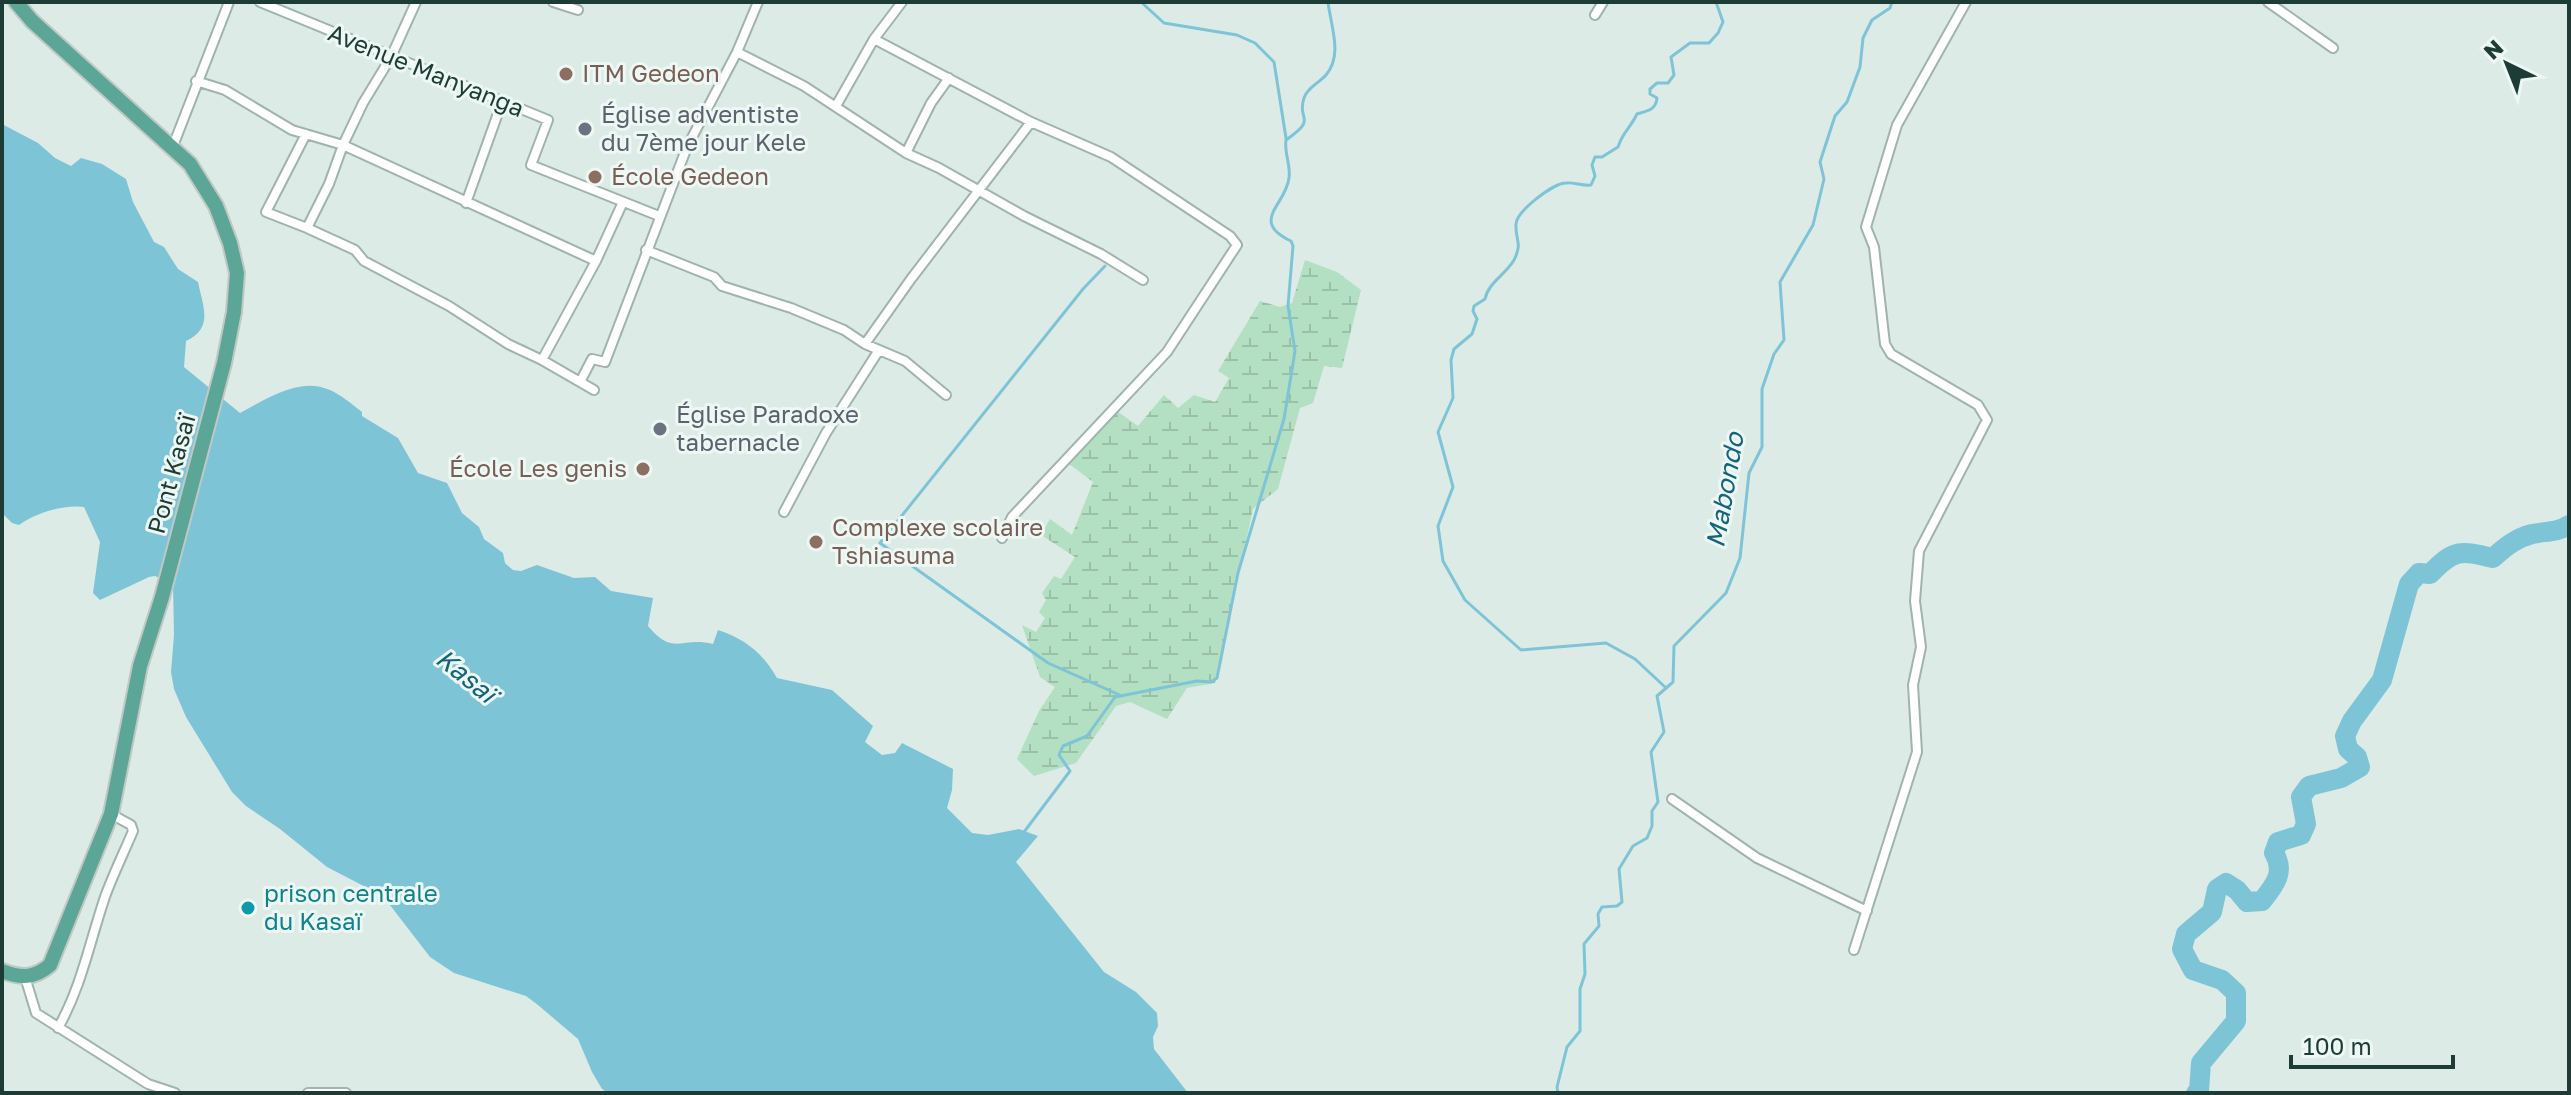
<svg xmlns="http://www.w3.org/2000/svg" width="2571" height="1095" viewBox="0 0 2571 1095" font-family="'Golos Text',sans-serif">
<defs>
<pattern id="wetland-marsh" width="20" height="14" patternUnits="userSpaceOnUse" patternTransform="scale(2)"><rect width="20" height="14" fill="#b3dfc2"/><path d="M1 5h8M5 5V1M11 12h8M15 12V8" fill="none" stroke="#9ac0a7"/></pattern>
</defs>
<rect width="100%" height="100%" fill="#ddebe6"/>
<path fill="url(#wetland-marsh)" d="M 1305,260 L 1337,272 L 1361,290 L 1342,368 L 1324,366 L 1313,403 L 1300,408 L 1278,489 L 1253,509 L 1215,683 L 1187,688 L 1167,719 L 1130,702 L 1116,706 L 1076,763 L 1034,776 L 1017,759 L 1039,711 L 1055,687 L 1040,677 L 1022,625 L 1036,632 L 1045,618 L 1039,612 L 1046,600 L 1042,593 L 1054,576 L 1061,579 L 1075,557 L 1041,535 L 1050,519 L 1072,535 L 1093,482 L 1068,463 L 1117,411 L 1138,426 L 1164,395 L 1178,408 L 1194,395 L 1215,402 L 1229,378 L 1218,371 L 1260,301 L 1280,307 L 1292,303 Z"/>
<path fill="#7ec4d7" d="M 2,124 L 38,143 L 55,158 L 71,166 L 81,158 L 102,164 L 126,179 L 133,202 L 154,242 L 164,247 L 178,269 L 198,282 C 203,307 214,328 186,341 L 184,367 L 240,413 C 266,399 300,376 330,390 C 341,395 352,404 362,412 L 362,416 L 398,438 L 418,473 L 447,483 L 462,513 L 479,527 L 484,539 L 503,553 L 505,563 L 513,570 L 521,571 L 537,565 L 574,578 L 595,577 L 611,591 L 653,598 L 648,626 C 674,657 681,636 713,644 L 718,630 C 745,639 763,653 777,678 L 832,690 L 873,726 L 865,742 L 882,755 L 895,753 L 902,743 L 953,769 L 952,790 L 947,808 L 972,833 L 988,835 L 1019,829 L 1038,836 L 1016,862 L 1104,972 L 1136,992 L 1157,1013 L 1158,1026 L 1153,1037 L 1154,1049 L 1188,1093 L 608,1093 L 602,1089 L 592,1072 L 578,1039 L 538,1005 L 526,996 L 454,973 L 430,957 L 383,896 L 327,867 L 280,829 L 246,806 L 232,792 L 186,717 L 174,689 L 171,672 L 174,635 L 173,584 L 155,576 L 149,577 L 100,600 L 93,593 L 100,542 L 84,507 C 65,504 35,513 19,525 L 12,523 L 2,513 Z"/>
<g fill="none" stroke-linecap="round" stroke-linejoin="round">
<path stroke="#7ec4d7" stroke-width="3" d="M 1141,2 L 1164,23 L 1237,35 L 1255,43 L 1274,62 L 1286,138
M 1105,266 L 1083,289 L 880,543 L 1048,663 L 1122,696
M 1665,687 L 1635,659 L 1606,643 L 1521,650 L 1465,600 L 1443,561 L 1438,526 L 1453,487 L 1438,432 L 1453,398 L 1451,360 L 1454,349 L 1472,334 L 1477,319 L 1473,311 L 1474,306 L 1485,299 C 1488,283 1506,274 1514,260 C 1523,242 1515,241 1516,224 C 1517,211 1553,183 1566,183 C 1575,182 1581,186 1591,185 L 1595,176 L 1592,165 L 1595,157 L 1602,157 L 1618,147 C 1622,133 1631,127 1637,114 C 1647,111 1656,110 1657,98 L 1650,94 L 1650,89 L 1657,83 L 1668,83 L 1674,75 L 1671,57 L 1690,43 L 1709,43 L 1718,33 L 1723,22 L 1716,2
M 1024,832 L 1070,771 L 1059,755 L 1063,746 L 1087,736 L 1115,697 L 1197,681 L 1211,682 L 1217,678 L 1238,573 L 1284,419 L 1295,351 L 1288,306 L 1293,246 L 1291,241 C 1249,221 1286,205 1289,178 C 1291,165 1284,153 1286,140 C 1319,117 1296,121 1304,98 C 1307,88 1319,83 1326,75 C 1343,55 1331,27 1328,2
M 1558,1093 L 1557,1087 L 1567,1047 L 1580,1031 L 1580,989 L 1585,974 L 1584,944 L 1599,926 L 1598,914 L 1602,907 L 1617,906 L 1622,902 L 1619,869 L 1633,846 L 1647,838 L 1652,826 L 1652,811 L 1658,802 L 1651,752 L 1664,732 L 1657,696 L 1673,682 L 1674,646 L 1726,593 L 1740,558 L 1749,473 L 1762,447 L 1762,389 L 1774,354 L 1784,340 L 1780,282 L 1813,225 L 1824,179 L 1820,162 L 1835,116 L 1847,102 L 1860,67 L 1863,38 L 1872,20 L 1890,8 L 1892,2"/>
<path stroke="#7ec4d7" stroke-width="20" d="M 2196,1093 L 2199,1091 L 2201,1063 L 2236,1021 L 2236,993 L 2222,980 L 2193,970 L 2182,949 L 2186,934 L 2212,912 L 2217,889 L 2226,883 L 2237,890 L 2247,902 L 2262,901 C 2274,886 2286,872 2274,853 L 2278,842 L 2301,835 L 2306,824 L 2301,797 L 2309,786 L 2341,778 L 2360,767 L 2357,757 L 2348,749 L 2345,736 L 2352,721 L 2382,680 L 2409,584 L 2419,573 L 2430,574 C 2454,549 2460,550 2493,558 C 2505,547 2516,538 2532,534 C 2546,531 2556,533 2569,525"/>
<g stroke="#a0b3ad" stroke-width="12">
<path id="minor" d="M 260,2 L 548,120 L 531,165 L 659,216
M 553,2 L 578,10
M 2268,2 L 2333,48
M 1595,15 L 1603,2
M 874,39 L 1031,122 L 1111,157 L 1230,236 L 1237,245 L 1167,352 L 1012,517 L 1002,538
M 737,52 L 804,86 L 906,153 L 939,168 L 1024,216 L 1101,254 L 1143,280
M 196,81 L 225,90 L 292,130 L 343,145 L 596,261
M 836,106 L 874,39 L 902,2
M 306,134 L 266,212 L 307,228 L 329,184 L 343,145 L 363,103 L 391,57 L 416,2
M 173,146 L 229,2
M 906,153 L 931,103 L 949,78
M 466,203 L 502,102
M 307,228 L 355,250 L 364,261 L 449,306 L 508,344 L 542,360 L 594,390
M 646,250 L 714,277 L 722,286 L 791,308 L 844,330 L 865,344 L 905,361 L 946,395
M 865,344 L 911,279 L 1031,122
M 542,360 L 596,261 L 623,202
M 580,382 L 592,359 L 605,362 L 687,147 L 737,52 L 758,2
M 784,512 L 826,433 L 879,350
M 1672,799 L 1757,858 L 1867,911
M 1854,950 L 1917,752 L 1913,685 L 1921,647 L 1915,601 L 1919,551 L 1987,420 L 1978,405 L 1891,354 L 1885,344 L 1874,247 L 1866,227 L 1897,125 L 1966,2
M 25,977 L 36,1013 L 148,1084 L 175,1093
M 58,1028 C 82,986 90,940 106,894 C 114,873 124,852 133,831 L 131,825 L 111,814
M 308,1093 L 346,1093"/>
</g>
<g stroke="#c0c8c6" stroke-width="18">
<path id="primary" d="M 2,971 C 20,978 34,979 50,965 L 111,814 L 140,666 L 162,597 L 224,363 L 234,312 L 237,273 L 230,243 L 216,206 L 190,164 L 32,21 L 16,2"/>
</g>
<use href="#minor" stroke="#fff" stroke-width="8"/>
<use href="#primary" stroke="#5ca697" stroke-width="14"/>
</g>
<g fill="#8d6e63" stroke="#edf7f3" stroke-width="3">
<circle cx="566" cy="74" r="8"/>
<circle cx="595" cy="177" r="8"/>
<circle cx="643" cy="469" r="8"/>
<circle cx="816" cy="542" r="8"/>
</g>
<g fill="#6b7280" stroke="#edf7f3" stroke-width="3">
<circle cx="585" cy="129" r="8"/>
<circle cx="660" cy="429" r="8"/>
</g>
<circle fill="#0f9aa8" stroke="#edf7f3" stroke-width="3" cx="248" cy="908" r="8"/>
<g text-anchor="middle" stroke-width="6" stroke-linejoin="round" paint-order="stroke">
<g font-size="24" fill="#1d3c35" stroke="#edf7f3">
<text transform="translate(426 71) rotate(22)" y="8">Avenue Manyanga</text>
<text transform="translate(172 474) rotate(-75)" y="8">Pont Kasaï</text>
</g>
<g font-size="24" fill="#785e54" stroke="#edf7f3" text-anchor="start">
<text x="582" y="82">ITM Gedeon</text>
<text x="611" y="185">École Gedeon</text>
<text x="627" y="477" text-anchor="end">École Les genis</text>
<text x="832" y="536">Complexe scolaire<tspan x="832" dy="28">Tshiasuma</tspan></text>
</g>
<g font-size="24" fill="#5b616d" stroke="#edf7f3" text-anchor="start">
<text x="601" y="123">Église adventiste<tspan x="601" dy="28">du 7ème jour Kele</tspan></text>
<text x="676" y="423">Église Paradoxe<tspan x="676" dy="28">tabernacle</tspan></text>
</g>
<g font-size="24" fill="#0d838f" stroke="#edf7f3" text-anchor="start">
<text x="264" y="902">prison centrale<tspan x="264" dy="28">du Kasaï</tspan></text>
</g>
<g font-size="26" font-style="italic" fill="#12657d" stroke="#edf7f3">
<text transform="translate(1725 490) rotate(-80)" y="9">Mabondo</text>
<text transform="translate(466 676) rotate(39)" y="9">Kasaï</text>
</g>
</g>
<rect width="2571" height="1095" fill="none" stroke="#1d3c35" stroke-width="8"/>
<g transform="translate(2507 64) rotate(317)" stroke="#edf7f3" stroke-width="6" paint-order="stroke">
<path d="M0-6L14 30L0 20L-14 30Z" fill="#1d3c35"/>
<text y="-12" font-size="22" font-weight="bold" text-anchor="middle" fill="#1d3c35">N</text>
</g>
<path d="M2291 1055v12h162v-12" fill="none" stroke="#1d3c35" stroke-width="4"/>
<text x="2303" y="1055" font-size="24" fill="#1d3c35" stroke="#edf7f3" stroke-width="6" paint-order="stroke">100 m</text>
</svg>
